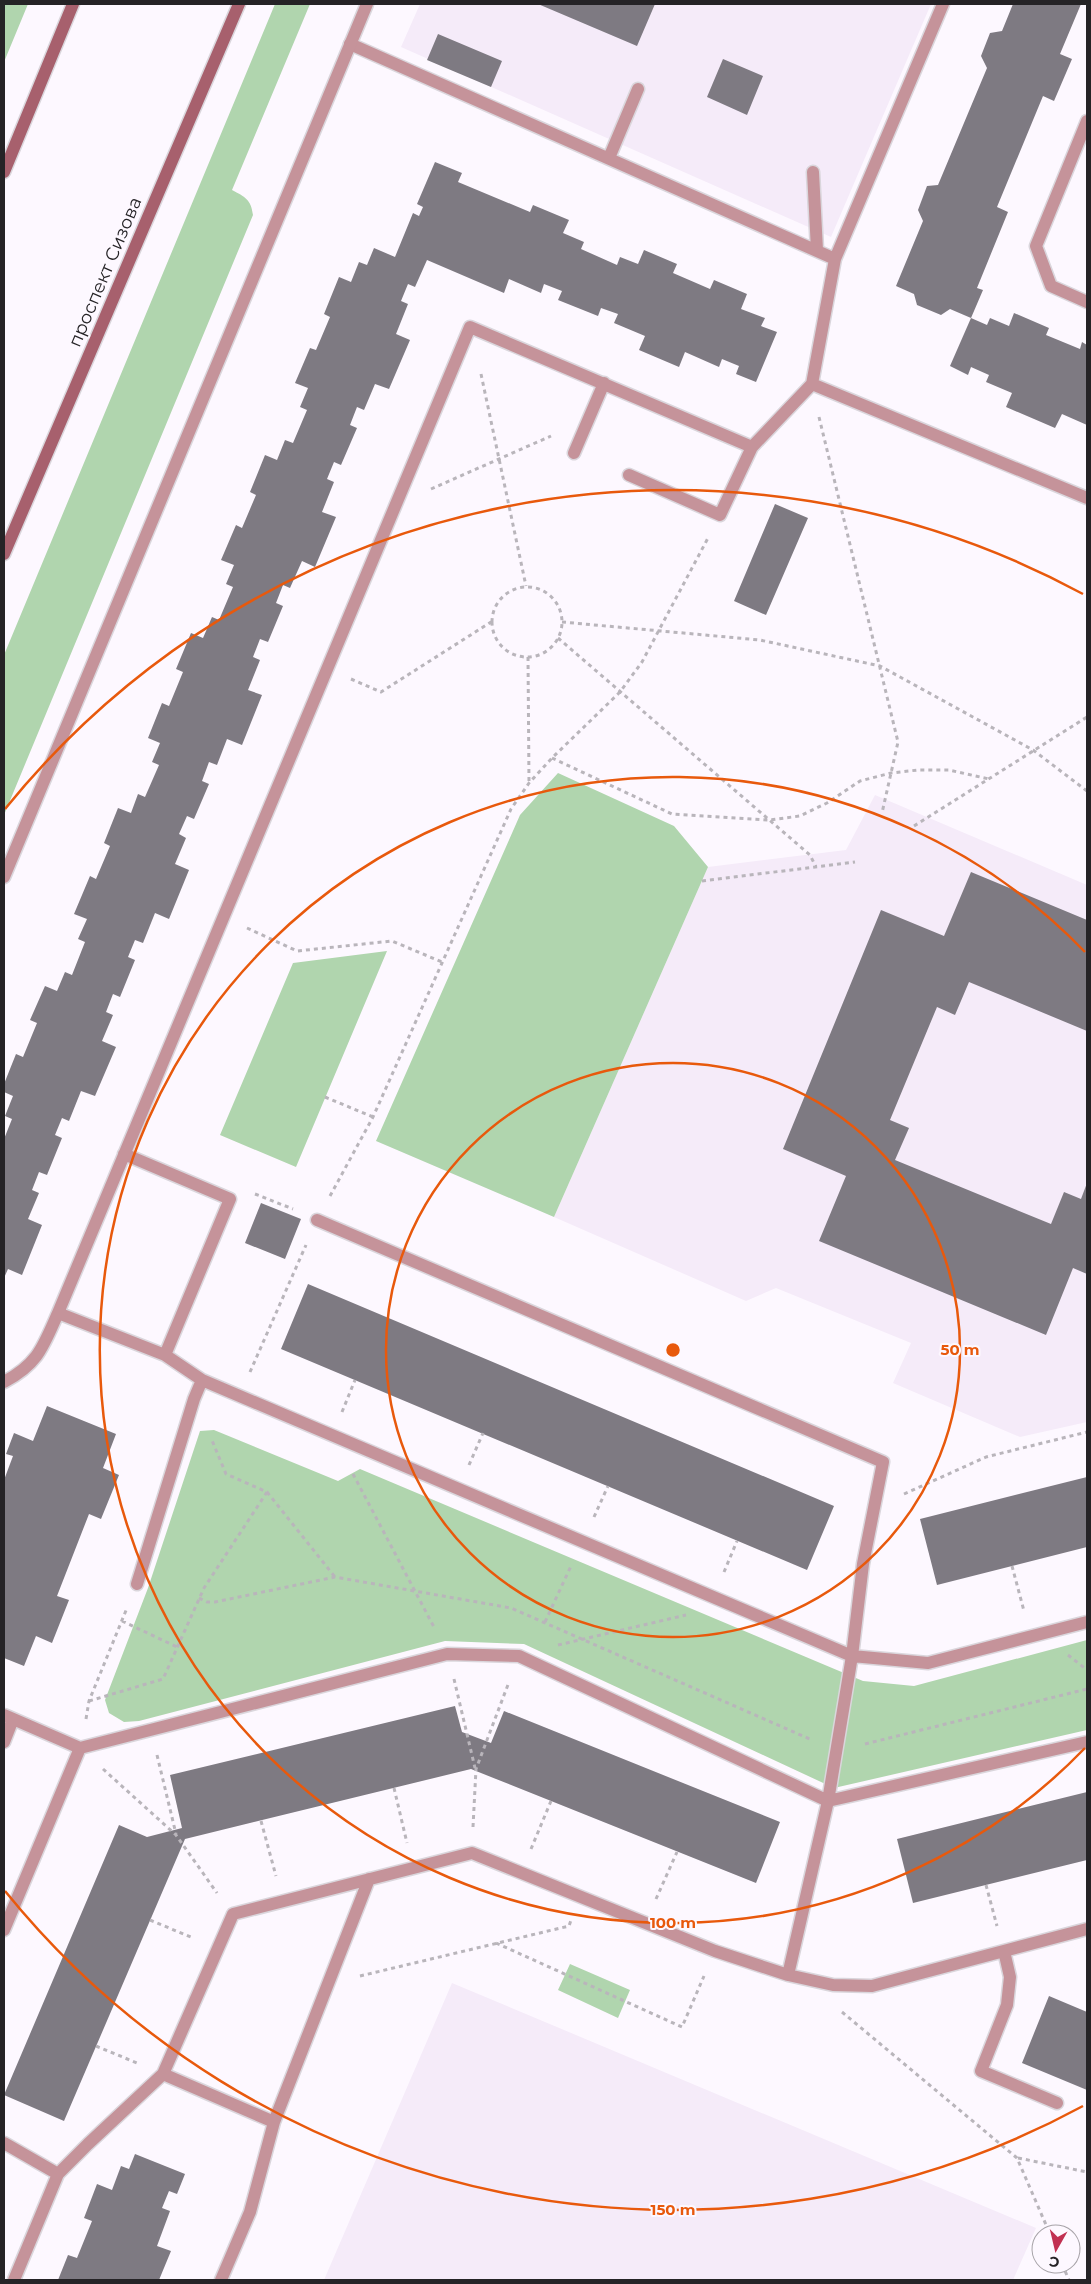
<svg xmlns="http://www.w3.org/2000/svg" width="1091" height="2284" viewBox="0 0 1091 2284" font-family="Montserrat,sans-serif">
<rect width="100%" height="100%" fill="#fdf8ff"/>
<path fill="#f5ebf9" d="M 420,4 L 931,4 L 831,237 L 401,47 Z
M 875,795 L 1087,885 L 1087,1422 L 1020,1437 L 893,1383 L 911,1343 L 776,1288 L 746,1301 L 554,1217 L 708,867 L 846,850 Z
M 452,1983 L 1036,2228 L 1013,2280 L 324,2280 Z"/>
<path fill="#b0d5ae" d="M 4,4 L 28,4 L 4,62 Z
M 275,4 L 310,4 L 232,190 C 245,197 251,199 253,215 L 4,815 L 4,655 Z
M 558,773 L 674,826 L 708,867 L 554,1217 L 376,1141 L 520,815 Z
M 387,951 L 296,1167 L 220,1135 L 293,963 Z
M 214,1430 L 338,1481 L 360,1469 L 863,1681 L 914,1686 L 1087,1640 L 1087,1730 L 834,1788 L 524,1644 L 445,1641 L 139,1721 L 124,1722 L 109,1713 L 105,1700 L 148,1588 L 200,1431 Z
M 570,1964 L 630,1990 L 618,2018 L 558,1990 Z"/>
<path fill="#7e7a82" d="M 538,4 L 655,4 L 637,46 Z
M 1013,4 L 1081,4 L 1060,54 L 1072,59 L 1054,101 L 1043,96 L 997,207 L 1008,212 L 977,288 L 983,290 L 971,318 L 950,309 L 941,315 L 917,305 L 914,294 L 896,286 L 923,221 L 918,210 L 927,186 L 938,185 L 987,68 L 981,56 L 990,33 L 1002,31 Z
M 438,34 L 502,61 L 491,87 L 427,60 Z
M 723,59 L 763,76 L 747,115 L 707,97 Z
M 435,162 L 462,173 L 458,182 L 530,212 L 533,205 L 569,220 L 563,233 L 584,242 L 581,249 L 617,265 L 620,257 L 638,264 L 644,250 L 677,264 L 673,273 L 710,289 L 714,280 L 747,294 L 741,309 L 765,318 L 761,326 L 777,332 L 756,382 L 736,374 L 739,366 L 722,359 L 719,367 L 685,352 L 679,367 L 639,350 L 645,336 L 614,323 L 618,314 L 601,308 L 598,316 L 558,300 L 562,291 L 544,284 L 541,293 L 509,279 L 504,293 L 427,260 L 415,287 L 408,284 L 401,301 L 408,304 L 396,334 L 410,340 L 389,389 L 375,384 L 364,410 L 357,407 L 350,425 L 357,428 L 341,465 L 334,462 L 327,479 L 334,482 L 322,512 L 336,517 L 315,567 L 302,561 L 290,588 L 283,585 L 276,603 L 283,606 L 268,642 L 260,639 L 253,657 L 260,660 L 248,690 L 262,695 L 242,745 L 227,739 L 217,765 L 209,762 L 202,781 L 209,784 L 194,819 L 187,816 L 179,834 L 186,838 L 175,864 L 189,870 L 169,919 L 155,913 L 143,943 L 135,940 L 128,957 L 135,960 L 120,997 L 113,994 L 106,1012 L 113,1015 L 102,1041 L 116,1047 L 95,1096 L 81,1091 L 69,1121 L 62,1118 L 55,1135 L 62,1138 L 47,1175 L 39,1172 L 32,1190 L 39,1193 L 28,1219 L 42,1225 L 22,1275 L 8,1269 L 4,1278 L 4,1139 L 12,1119 L 5,1116 L 13,1096 L 4,1092 L 4,1084 L 16,1054 L 23,1057 L 37,1023 L 30,1020 L 45,986 L 57,991 L 65,972 L 72,975 L 85,942 L 78,939 L 87,919 L 74,914 L 90,876 L 96,879 L 110,846 L 104,843 L 118,808 L 131,813 L 138,794 L 145,797 L 159,765 L 152,762 L 160,743 L 148,738 L 162,703 L 169,706 L 183,672 L 176,669 L 191,633 L 203,638 L 212,617 L 219,620 L 233,587 L 226,584 L 234,565 L 221,560 L 236,525 L 242,528 L 256,495 L 250,492 L 265,455 L 277,460 L 285,440 L 293,443 L 307,410 L 300,407 L 308,388 L 295,383 L 310,348 L 316,350 L 330,317 L 324,314 L 339,277 L 351,282 L 359,262 L 367,265 L 374,248 L 395,257 L 413,213 L 419,216 L 423,207 L 417,204 Z
M 1014,313 L 1049,328 L 1046,335 L 1080,349 L 1082,342 L 1087,345 L 1087,425 L 1062,414 L 1055,428 L 1006,407 L 1012,393 L 986,382 L 989,375 L 971,367 L 968,375 L 950,366 L 971,318 L 987,325 L 990,318 L 1009,326 Z
M 775,504 L 808,518 L 766,615 L 734,601 Z
M 971,872 L 1087,920 L 1087,1031 L 969,982 L 955,1015 L 937,1007 L 890,1120 L 909,1128 L 895,1160 L 1051,1224 L 1064,1192 L 1081,1199 L 1087,1183 L 1087,1274 L 1073,1268 L 1046,1335 L 819,1241 L 846,1176 L 783,1149 L 881,910 L 944,936 Z
M 261,1203 L 301,1219 L 285,1259 L 245,1243 Z
M 308,1284 L 834,1506 L 807,1570 L 281,1349 Z
M 47,1406 L 116,1434 L 103,1468 L 119,1475 L 101,1519 L 89,1514 L 57,1596 L 69,1600 L 52,1643 L 36,1636 L 24,1666 L 4,1658 L 4,1480 L 13,1456 L 6,1454 L 14,1433 L 33,1441 Z
M 1087,1477 L 1087,1547 L 937,1585 L 920,1519 Z
M 455,1706 L 462,1732 L 491,1743 L 504,1711 L 780,1822 L 756,1883 L 471,1769 L 185,1839 L 64,2121 L 4,2095 L 119,1825 L 147,1837 L 182,1828 L 170,1775 Z
M 1087,1792 L 1087,1860 L 913,1903 L 897,1839 Z
M 1049,1996 L 1087,2012 L 1087,2090 L 1022,2063 Z
M 135,2154 L 185,2174 L 177,2194 L 169,2191 L 162,2208 L 170,2211 L 157,2246 L 171,2251 L 159,2280 L 58,2280 L 68,2255 L 77,2258 L 92,2221 L 84,2218 L 97,2184 L 112,2190 L 121,2166 L 129,2169 Z"/>
<g fill="none" stroke-linecap="round" stroke-linejoin="round">
<g stroke="#dad6dc" stroke-width="15">
<path id="lane" d="M 350,44 L 835,259 L 812,384 L 1087,498
M 1087,121 L 1036,246 L 1051,286 L 1087,302
M 609,158 L 638,89
M 813,172 L 817,250
M 835,259 L 943,4
M 574,453 L 604,383
M 629,475 L 720,515 L 752,447
M 124,1154 L 230,1199 L 165,1355
M 317,1220 L 883,1462 L 863,1564 L 852,1656 L 828,1801 L 788,1975
M 58,1313 L 470,327 L 752,447 L 812,384
M 4,1382 C 38,1364 43,1347 58,1313 L 165,1355 L 202,1380 L 852,1656 L 928,1663 L 1087,1622
M 137,1584 L 194,1399 L 202,1380
M 4,1715 L 80,1748
M 4,1742 L 13,1719
M 4,1930 L 80,1748 L 447,1654 L 519,1656 L 828,1801 L 1087,1742
M 1004,1951 L 1010,1977 L 1007,2005 L 981,2071 L 1057,2103
M 163,2074 L 274,2122 L 250,2212 L 221,2280
M 274,2122 L 369,1879
M 4,2143 L 58,2174 L 14,2280
M 58,2174 L 88,2144 L 163,2074 L 233,1914 L 472,1853 L 715,1951 L 788,1975 L 833,1985 L 872,1986 L 1087,1929"/>
</g>
<g stroke="#dad6dc" stroke-width="15">
<path id="street" d="M 4,877 L 367,4"/>
</g>
<g stroke="#dad6dc" stroke-width="15">
<path id="secondary" d="M 4,172 L 73,4
M 4,554 L 239,4"/>
</g>
<path stroke="#b9b5bb" stroke-width="3" stroke-dasharray="4 4" stroke-linecap="butt" d="M 481,374 L 526,586
M 819,417 L 898,742 L 882,813
M 431,489 L 551,436
M492 622a35 35 0 1 1 70 0a35 35 0 1 1-70 0Z
M 562,622 L 760,640 L 880,666 L 1033,750 L 1087,791
M 558,638 L 810,855 L 816,867
M 528,657 L 529,783
M 351,679 L 381,692 L 491,622
M 552,758 L 672,814 L 769,820 L 800,816 L 827,803 L 860,781 L 891,773 L 918,770 L 949,770 L 989,779
M 914,826 L 1087,717
M 702,881 L 855,862
M 247,928 L 297,951 L 392,941 L 442,962
M 325,1097 L 373,1117
M 255,1194 L 293,1209
M 330,1196 L 373,1117 L 511,809 L 529,783 L 552,758 L 620,692 L 642,662 L 708,538
M 250,1372 L 306,1245
M 342,1412 L 355,1380
M 469,1465 L 483,1433
M 353,1474 L 435,1629
M 267,1492 L 335,1577
M 904,1494 L 986,1457 L 1087,1432
M 594,1517 L 608,1486
M 1012,1566 L 1024,1611
M 724,1572 L 737,1541
M 199,1598 L 207,1602 L 215,1602 L 335,1577 L 511,1608 L 812,1740
M 122,1621 L 177,1647
M 545,1622 L 571,1566
M 558,1645 L 686,1615
M 1068,1655 L 1087,1670
M 454,1679 L 475,1768
M 89,1701 L 163,1679 L 204,1588 L 267,1492 L 226,1474 L 211,1438
M 86,1719 L 89,1701 L 127,1608
M 865,1744 L 1087,1689
M 157,1755 L 176,1834
M 103,1769 L 176,1835 L 217,1893
M 394,1788 L 407,1843
M 261,1821 L 276,1876
M 473,1827 L 476,1769 L 509,1682
M 531,1849 L 551,1801
M 986,1885 L 997,1926
M 656,1899 L 677,1852
M 150,1920 L 193,1938
M 496,1943 L 682,2027 L 704,1976
M 360,1976 L 569,1926 L 571,1920
M 842,2012 L 1017,2158 L 1050,2234
M 96,2046 L 137,2063
M 1018,2158 L 1087,2172
M 1062,2264 L 1069,2280"/>
<use href="#lane" stroke="#c5939a" stroke-width="12"/>
<use href="#street" stroke="#c5939a" stroke-width="12"/>
<use href="#secondary" stroke="#a7606d" stroke-width="12"/>
</g>
<g fill="none" stroke="#e8590c" stroke-width="2.5">
<circle cx="673" cy="1350" r="287"/>
<path d="M1085 1748A573 573 0 1 1 1085 952"/>
<path d="M1083 2106A860 860 0 0 1 5 1891M5 809A860 860 0 0 1 1083 594"/>
</g>
<g text-anchor="middle" stroke-width="4" stroke-linejoin="round" paint-order="stroke">
<g font-size="18" fill="#252326" stroke="#fdf8ff">
<text transform="translate(105 272) rotate(-67)" y="6">проспект Сизова</text>
</g>
</g>
<circle cx="673" cy="1350" r="8" fill="#e8590c" stroke="#fdf8ff" stroke-width="2.5"/>
<g font-size="15" text-anchor="middle" font-weight="bold" fill="#e8590c" stroke="#fdf8ff" stroke-width="4" stroke-linejoin="round" paint-order="stroke">
<text x="960" y="1355">50 m</text>
<text x="673" y="1928">100 m</text>
<text x="673" y="2215">150 m</text>
</g>
<rect width="1091" height="2284" fill="none" stroke="#252326" stroke-width="10"/>
<g transform="translate(1056 2249) rotate(188)"><circle r="24" fill="#fdf8ff" stroke="#a7a3a8"/>
<path d="M0-4L9 19L0 12L-9 19Z" fill="#c13152"/>
<text y="-8" font-size="14" font-weight="bold" text-anchor="middle" fill="#252326">С</text>
</g>
</svg>
